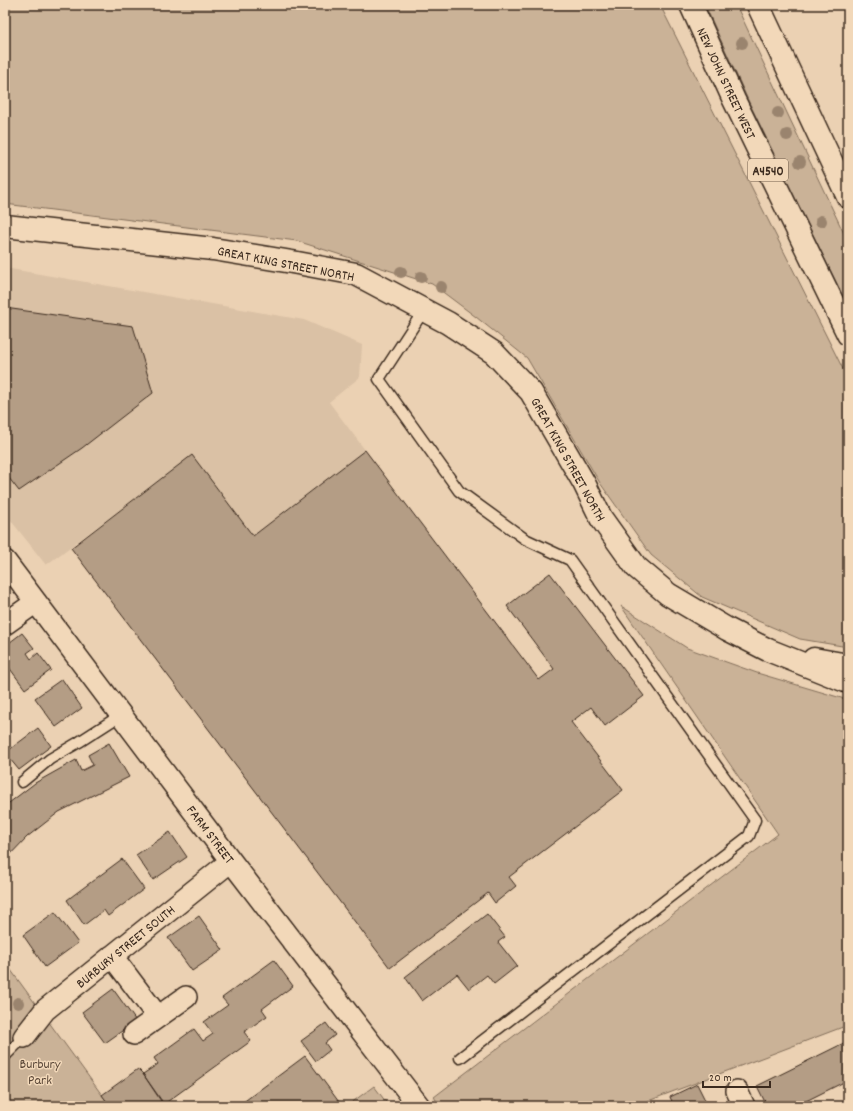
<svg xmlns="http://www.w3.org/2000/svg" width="853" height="1111" viewBox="0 0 853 1111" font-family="Dekko,sans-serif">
<rect width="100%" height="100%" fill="#ebd1b3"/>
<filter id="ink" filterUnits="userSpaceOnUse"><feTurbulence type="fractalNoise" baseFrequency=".025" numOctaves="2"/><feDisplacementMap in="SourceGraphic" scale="8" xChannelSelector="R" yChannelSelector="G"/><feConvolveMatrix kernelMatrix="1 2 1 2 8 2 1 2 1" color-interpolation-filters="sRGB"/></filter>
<g filter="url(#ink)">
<path fill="#dac1a5" d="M 5,268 L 304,320 L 362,345 L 360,377 L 329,402 L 365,450 L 253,536 L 192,456 L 46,565 L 5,513 Z"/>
<path fill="#cab297" stroke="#826e5a" d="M 5,5 L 660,5 L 848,379 L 848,647 L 800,639 L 702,597 L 651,555 L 600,483 L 527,358 L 476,317 L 432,284 L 297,241 L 5,204 Z
M 705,5 L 736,5 L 848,242 L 848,307 L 748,100 Z
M 621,606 L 687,648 L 757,673 L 848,700 L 848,1025 L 635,1106 L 440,1106 L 434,1097 L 778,834 Z
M 5,962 L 110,1106 L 5,1106 Z
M 374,1086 L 389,1106 L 347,1106 Z"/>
<path fill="#b49d85" stroke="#3b2a1e" d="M 5,308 L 133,326 L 153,393 L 82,448 L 19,491 L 5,473 Z
M 365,450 L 539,680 L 554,669 L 507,606 L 550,573 L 644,696 L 605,726 L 591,707 L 571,722 L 623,790 L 509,877 L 516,886 L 495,903 L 488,893 L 390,968 L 71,548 L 192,455 L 253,536 Z
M 22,633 L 34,648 L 27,653 L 31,659 L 38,653 L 51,670 L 25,689 L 5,662 L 5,646 Z
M 62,679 L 82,708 L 56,727 L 35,698 Z
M 38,728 L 51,746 L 19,770 L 5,753 Z
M 109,743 L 129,777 L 59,812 L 27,837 L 5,860 L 5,806 L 35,783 L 76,760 L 81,771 L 93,765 L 88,755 Z
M 170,832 L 187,857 L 153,880 L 136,855 Z
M 122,859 L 144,889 L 108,916 L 104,910 L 84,925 L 67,900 Z
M 55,912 L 78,943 L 45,967 L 23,935 Z
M 487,914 L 505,937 L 498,942 L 517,966 L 494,984 L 487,975 L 469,989 L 457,974 L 422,1001 L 405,977 Z
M 199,916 L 223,950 L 192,971 L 168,938 Z
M 274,960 L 293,986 L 262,1009 L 267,1016 L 244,1032 L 251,1041 L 164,1104 L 143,1074 L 158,1064 L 154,1058 L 194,1029 L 203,1041 L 213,1034 L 204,1022 L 228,1005 L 222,998 Z
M 113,989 L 136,1021 L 105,1043 L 82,1012 Z
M 326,1023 L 335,1035 L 325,1043 L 330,1050 L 316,1061 L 301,1041 Z
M 848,1041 L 848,1080 L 796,1106 L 767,1106 L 757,1086 Z
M 305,1056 L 339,1102 L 334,1106 L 238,1106 Z
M 138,1069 L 143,1074 L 161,1101 L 153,1106 L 110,1106 L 102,1095 Z
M 697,1084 L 708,1106 L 674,1106 L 670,1097 Z"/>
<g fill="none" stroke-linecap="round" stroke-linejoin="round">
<g stroke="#3b2a1e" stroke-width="13">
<path id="service" d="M 424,310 L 379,379 L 459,491 L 525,539 L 570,560 L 755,820 L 749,836 L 460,1058
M 22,782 L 50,759 L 79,742 L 121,715
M 5,1056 L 24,1037"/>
</g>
<g stroke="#3b2a1e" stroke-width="24">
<path id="minor" d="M 5,561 L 231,861 L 419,1106
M 5,624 L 36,602
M 112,956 L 158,1017
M 134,1034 L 186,997
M 24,1037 L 45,1010 L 231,861
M 737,1091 L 744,1106"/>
</g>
<g stroke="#3b2a1e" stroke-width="25">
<path id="tertiary" d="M 5,226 L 213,249 L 292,262 L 356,274 L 448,323 L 494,353 L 531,392 L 584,483 L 601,518 L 636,567 L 668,594 L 727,629 L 768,650 L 848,682
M 814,659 L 848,665"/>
</g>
<g stroke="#3b2a1e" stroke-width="25">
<path id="trunk" d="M 691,5 L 734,100 L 848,334
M 758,5 L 848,197"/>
</g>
<use href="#service" stroke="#f2d8b9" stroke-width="10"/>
<use href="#minor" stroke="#f2d8b9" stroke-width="21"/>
<use href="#tertiary" stroke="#f2d8b9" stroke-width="22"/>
<use href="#trunk" stroke="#f2d8b9" stroke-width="22"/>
</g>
<g fill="#9a846e">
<circle cx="742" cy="43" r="6"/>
<circle cx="778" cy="113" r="6"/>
<circle cx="787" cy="135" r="6"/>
<circle cx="800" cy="162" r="6"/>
<circle cx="821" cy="221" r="6"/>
<circle cx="401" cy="272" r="6"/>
<circle cx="421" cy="277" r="6"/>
<circle cx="441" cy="287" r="6"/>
<circle cx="18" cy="1003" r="6"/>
</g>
</g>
<g text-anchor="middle" stroke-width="3" stroke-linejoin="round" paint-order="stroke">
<rect fill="#f2d8b9" stroke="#725e4c" stroke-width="1" x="748" y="159" width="40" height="22" rx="3"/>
<g font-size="13" font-weight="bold" fill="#3b2a1e">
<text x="768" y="175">A4540</text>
</g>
<g font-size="14" fill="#3b2a1e" stroke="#f2d8b9">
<text transform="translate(727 83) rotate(65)" y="5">NEW JOHN STREET WEST</text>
<text transform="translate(286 263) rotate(11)" y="5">GREAT KING STREET NORTH</text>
<text transform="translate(569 459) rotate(61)" y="5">GREAT KING STREET NORTH</text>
<text transform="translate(211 834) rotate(53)" y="5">FARM STREET</text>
<text transform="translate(125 946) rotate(-39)" y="5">BURBURY STREET SOUTH</text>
</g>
<g font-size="14" fill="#584536" stroke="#f2d8b9">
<text x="40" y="1068">Burbury<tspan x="40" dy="16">Park</tspan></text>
</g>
</g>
<rect width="853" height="1111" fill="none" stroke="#f2d8b9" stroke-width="20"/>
<rect x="10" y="10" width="833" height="1091" fill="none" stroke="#3b2a1e" stroke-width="1.5" filter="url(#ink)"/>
<path d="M703 1081v6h67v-6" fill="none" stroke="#3b2a1e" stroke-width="2"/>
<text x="709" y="1081" font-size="12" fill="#3b2a1e" stroke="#f2d8b9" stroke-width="3" paint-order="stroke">20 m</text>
</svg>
